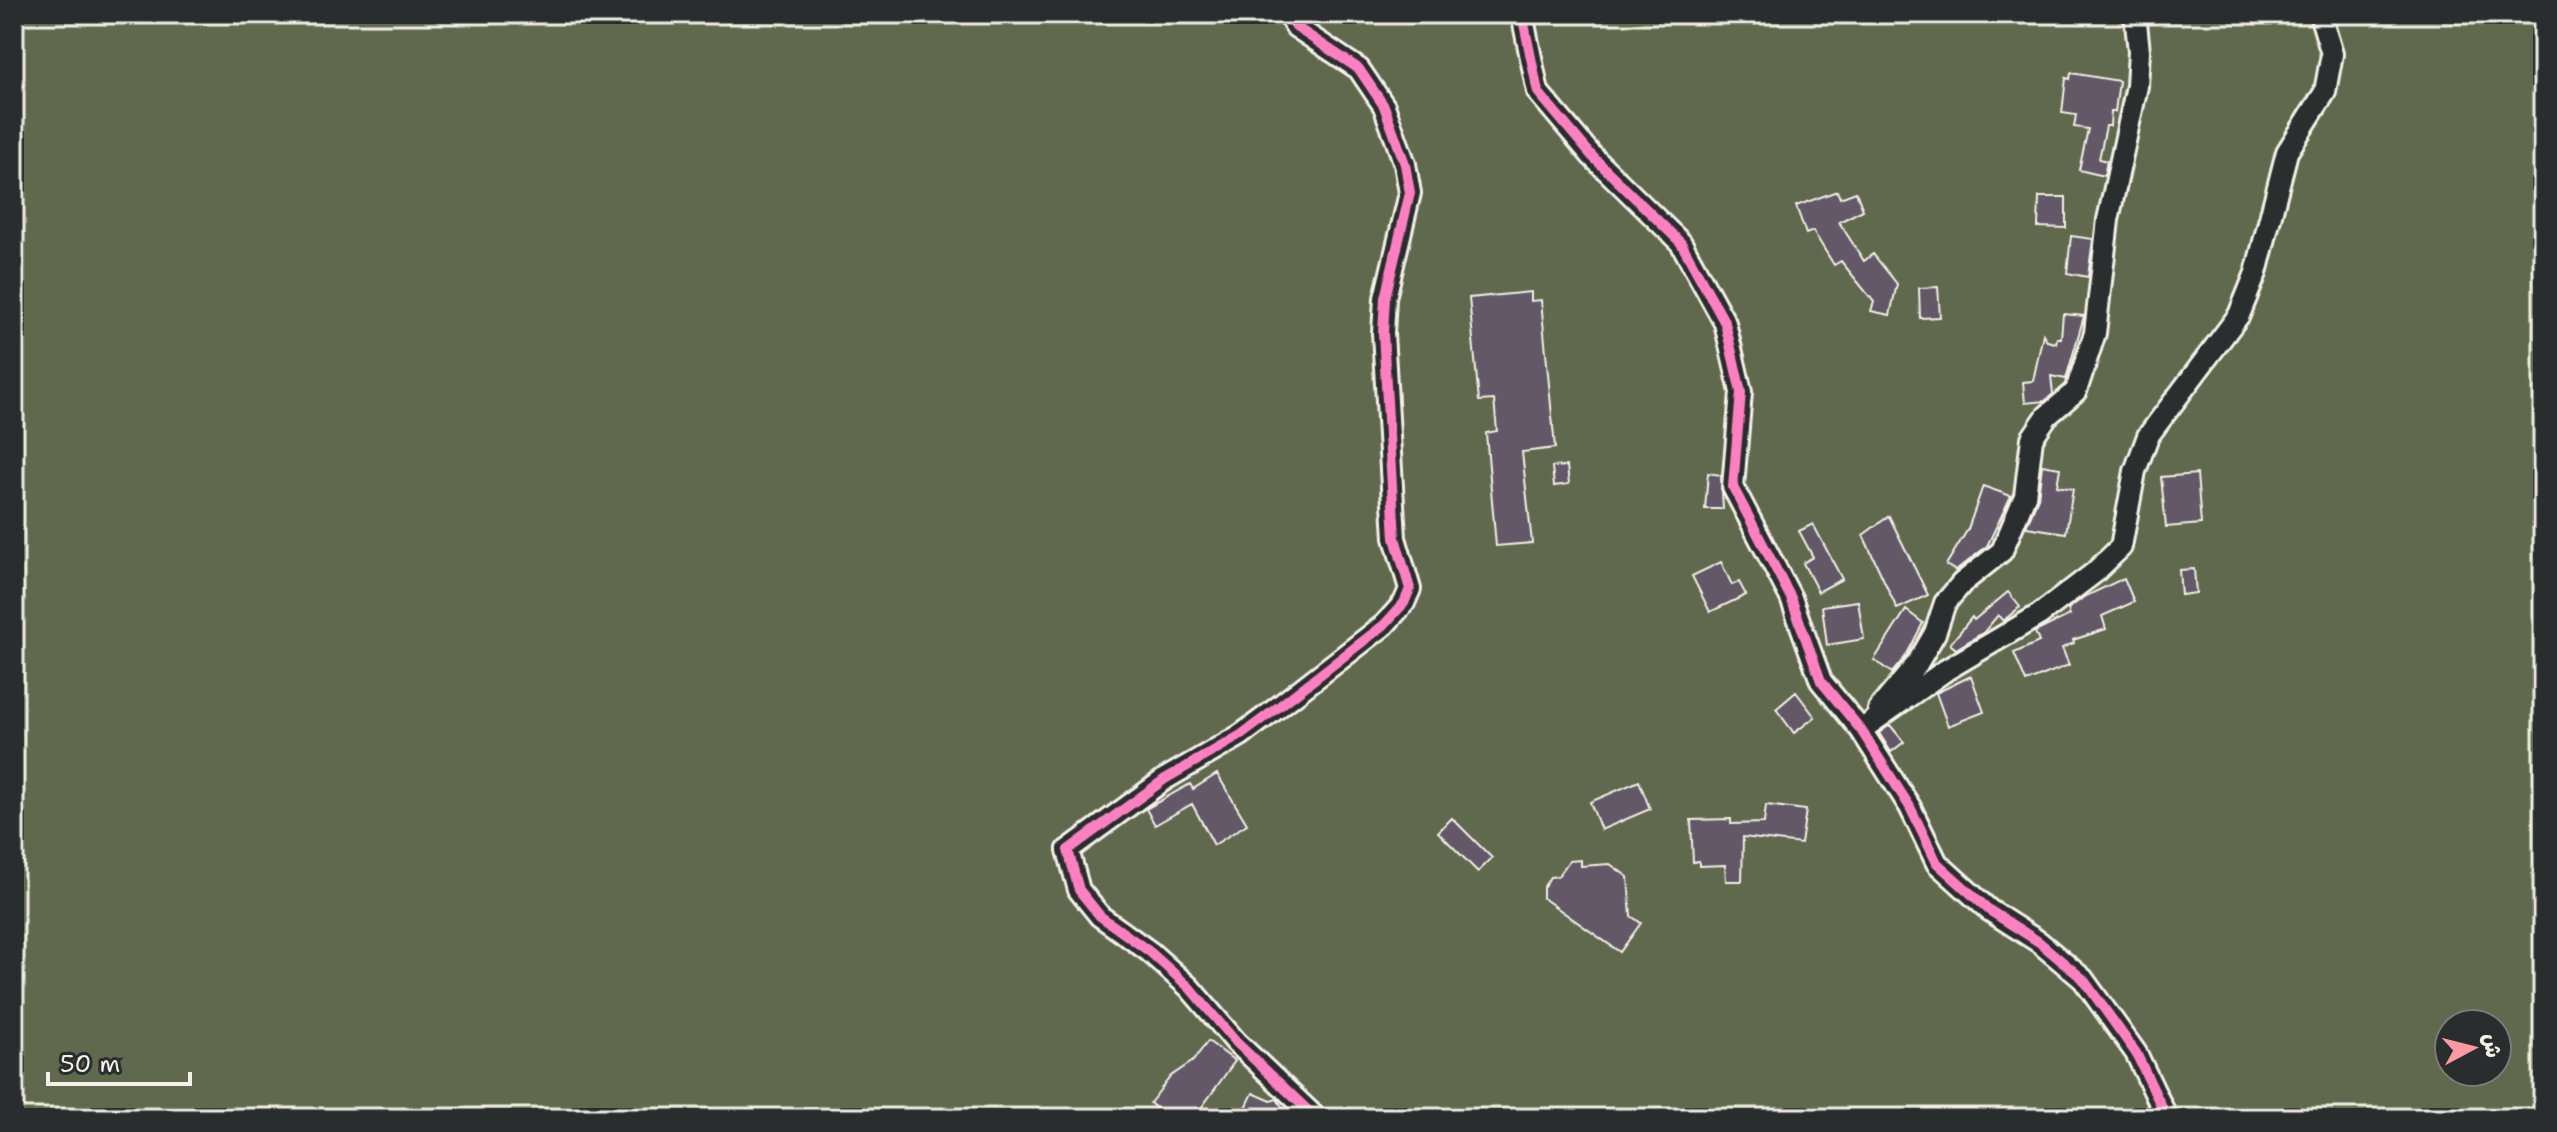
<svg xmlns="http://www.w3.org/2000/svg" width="2557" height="1132" viewBox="0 0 2557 1132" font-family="'Shantell Sans','Playpen Sans Arabic',sans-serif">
<rect width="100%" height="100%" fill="#3b3a3f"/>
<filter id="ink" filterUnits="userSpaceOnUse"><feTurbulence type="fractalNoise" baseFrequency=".0125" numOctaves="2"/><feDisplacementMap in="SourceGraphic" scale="16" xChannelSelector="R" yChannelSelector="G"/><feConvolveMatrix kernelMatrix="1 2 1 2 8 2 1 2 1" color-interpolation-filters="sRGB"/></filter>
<g filter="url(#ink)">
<path fill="#60674e" stroke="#aaac9b" stroke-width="2" fill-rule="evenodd" d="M 14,14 L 2543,14 L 2543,1118 L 14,1118 ZM 2449,1024 L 2497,1024 L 2497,1072 L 2449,1072 Z"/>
<path fill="#625867" stroke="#f4f1e8" stroke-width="2" d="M 2071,73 L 2119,81 L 2115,112 L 2111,112 L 2110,126 L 2106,126 L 2099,159 L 2107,161 L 2104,176 L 2079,170 L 2088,129 L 2074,127 L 2076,115 L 2062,113 L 2066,78 L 2070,79 Z
M 1837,191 L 1840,198 L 1856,192 L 1863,210 L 1839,222 L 1864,261 L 1873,254 L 1897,284 L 1890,315 L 1871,311 L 1874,302 L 1841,261 L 1834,265 L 1813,231 L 1806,234 L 1796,206 Z
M 2039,197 L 2066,197 L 2066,228 L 2038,227 Z
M 2071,236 L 2093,239 L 2088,277 L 2067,273 Z
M 1938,287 L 1940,317 L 1920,318 L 1919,288 Z
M 1531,292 L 1531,301 L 1541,300 L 1555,448 L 1522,452 L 1532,543 L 1496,546 L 1486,433 L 1497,431 L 1494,400 L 1479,401 L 1469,298 Z
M 2063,314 L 2084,316 L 2066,379 L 2051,376 L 2053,394 L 2045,401 L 2025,403 L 2023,382 L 2033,381 L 2043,334 L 2047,341 L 2056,343 L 2057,338 L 2061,338 Z
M 2042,465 L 2060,468 L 2057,486 L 2073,489 L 2066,533 L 2026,527 L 2038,498 Z
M 1567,466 L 1569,484 L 1554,486 L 1552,467 Z
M 1708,473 L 1721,475 L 1723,509 L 1705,509 Z
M 2197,474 L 2201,524 L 2166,527 L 2161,477 Z
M 1983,486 L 2011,496 L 1987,546 L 1956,571 L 1946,565 L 1968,529 Z
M 1889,516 L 1928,595 L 1897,609 L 1863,535 Z
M 1813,524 L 1842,579 L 1818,592 L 1803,563 L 1813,557 L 1799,531 Z
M 1721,562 L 1732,585 L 1739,582 L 1746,595 L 1710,612 L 1692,576 Z
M 2194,569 L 2196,593 L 2181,595 L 2179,570 Z
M 2124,578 L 2134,602 L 2102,616 L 2106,629 L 2073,640 L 2074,643 L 2062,648 L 2069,665 L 2026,682 L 2014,653 L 2039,642 L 2035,632 L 2070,615 L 2068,609 L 2084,597 Z
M 2008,592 L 2020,607 L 2003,621 L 1998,615 L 1984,632 L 1956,649 L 1950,644 L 1972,617 L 1974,620 Z
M 1858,601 L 1864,639 L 1827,645 L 1822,606 Z
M 1906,610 L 1923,623 L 1906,656 L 1892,673 L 1874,660 Z
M 1971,676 L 1984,712 L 1948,726 L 1936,693 Z
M 1796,692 L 1815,717 L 1794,733 L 1776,709 Z
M 1890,725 L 1904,742 L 1891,752 L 1879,733 Z
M 1217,774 L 1247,824 L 1214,845 L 1192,804 L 1155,825 L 1146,809 L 1190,784 L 1193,789 Z
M 1639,781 L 1650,809 L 1601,830 L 1590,802 Z
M 1766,805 L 1806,810 L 1801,844 L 1743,837 L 1742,881 L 1726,881 L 1725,865 L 1699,866 L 1699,861 L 1693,862 L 1691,820 L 1731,819 L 1731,824 L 1764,823 Z
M 1452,818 L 1492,858 L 1478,872 L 1438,832 Z
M 1581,860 L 1581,866 L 1610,864 L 1628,877 L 1631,916 L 1641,923 L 1620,952 L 1543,898 L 1543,888 L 1550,877 L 1558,876 L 1569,861 Z
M 1208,1041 L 1235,1061 L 1194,1118 L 1167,1118 L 1150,1103 L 1171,1076 L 1193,1061 Z
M 1253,1093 L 1271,1101 L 1277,1099 L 1289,1118 L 1241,1118 Z"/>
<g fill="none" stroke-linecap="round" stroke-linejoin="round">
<g stroke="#f4f1e8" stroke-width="26">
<path id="minor" d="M 1288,14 L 1296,27 L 1359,69 L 1384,106 L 1405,164 L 1410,193 L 1385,298 L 1383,333 L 1395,538 L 1410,589 L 1404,603 L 1384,625 L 1268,715 L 1241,735 L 1165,779 L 1068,850 L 1079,890 L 1100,916 L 1150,952 L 1189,987 L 1236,1042 L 1316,1118
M 1522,14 L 1538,92 L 1592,156 L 1681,243 L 1725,323 L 1741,392 L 1733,487 L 1791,598 L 1821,681 L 1861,730 L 1910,807 L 1937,863 L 1989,910 L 2039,942 L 2083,979 L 2136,1053 L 2167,1118
M 1879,709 L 1917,664 L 1935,633 L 1945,603 L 1962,583 L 2002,551 L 2025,496 L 2032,438 L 2047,416 L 2076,391 L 2095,333 L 2108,220 L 2137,86 L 2139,51 L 2135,14
M 1861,730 L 1946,670 L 2039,615 L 2094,573 L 2121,547 L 2135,471 L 2148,436 L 2239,315 L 2256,273 L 2287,152 L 2325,92 L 2332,54 L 2320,14"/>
</g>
<use href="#minor" stroke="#2a2d2e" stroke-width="20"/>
<g stroke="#2a2d2e" stroke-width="15">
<path id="cycleway" d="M 1288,14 L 1296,27 L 1359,69 L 1384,106 L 1405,164 L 1410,193 L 1385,298 L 1383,333 L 1395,538 L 1410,589 L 1404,603 L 1384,625 L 1268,715 L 1241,735 L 1165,779 L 1068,850 L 1079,890 L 1100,916 L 1150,952 L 1189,987 L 1236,1042 L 1316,1118
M 1522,14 L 1538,92 L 1592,156 L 1681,243 L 1725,323 L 1741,392 L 1733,487 L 1791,598 L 1821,681 L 1861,730 L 1910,807 L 1937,863 L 1989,910 L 2039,942 L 2083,979 L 2136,1053 L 2167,1118"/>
</g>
<use href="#cycleway" stroke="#ff80c0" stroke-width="10"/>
</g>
</g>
<rect width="2557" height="1132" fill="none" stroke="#2a2d2e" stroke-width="48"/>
<rect x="24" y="24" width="2509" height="1084" fill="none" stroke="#f4f1e8" stroke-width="3" filter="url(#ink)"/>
<g transform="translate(2473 1048) rotate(83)"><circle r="38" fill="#2a2d2e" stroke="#7b7b78" stroke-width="2"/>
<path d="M0-6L14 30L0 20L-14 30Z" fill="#ff9aa2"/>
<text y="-12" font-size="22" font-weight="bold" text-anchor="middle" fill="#f4f1e8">ش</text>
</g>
<path d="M48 1072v12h142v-12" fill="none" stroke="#f4f1e8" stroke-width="4"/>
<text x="60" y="1072" font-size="24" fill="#f4f1e8" stroke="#2a2d2e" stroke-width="6" paint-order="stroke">50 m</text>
</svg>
